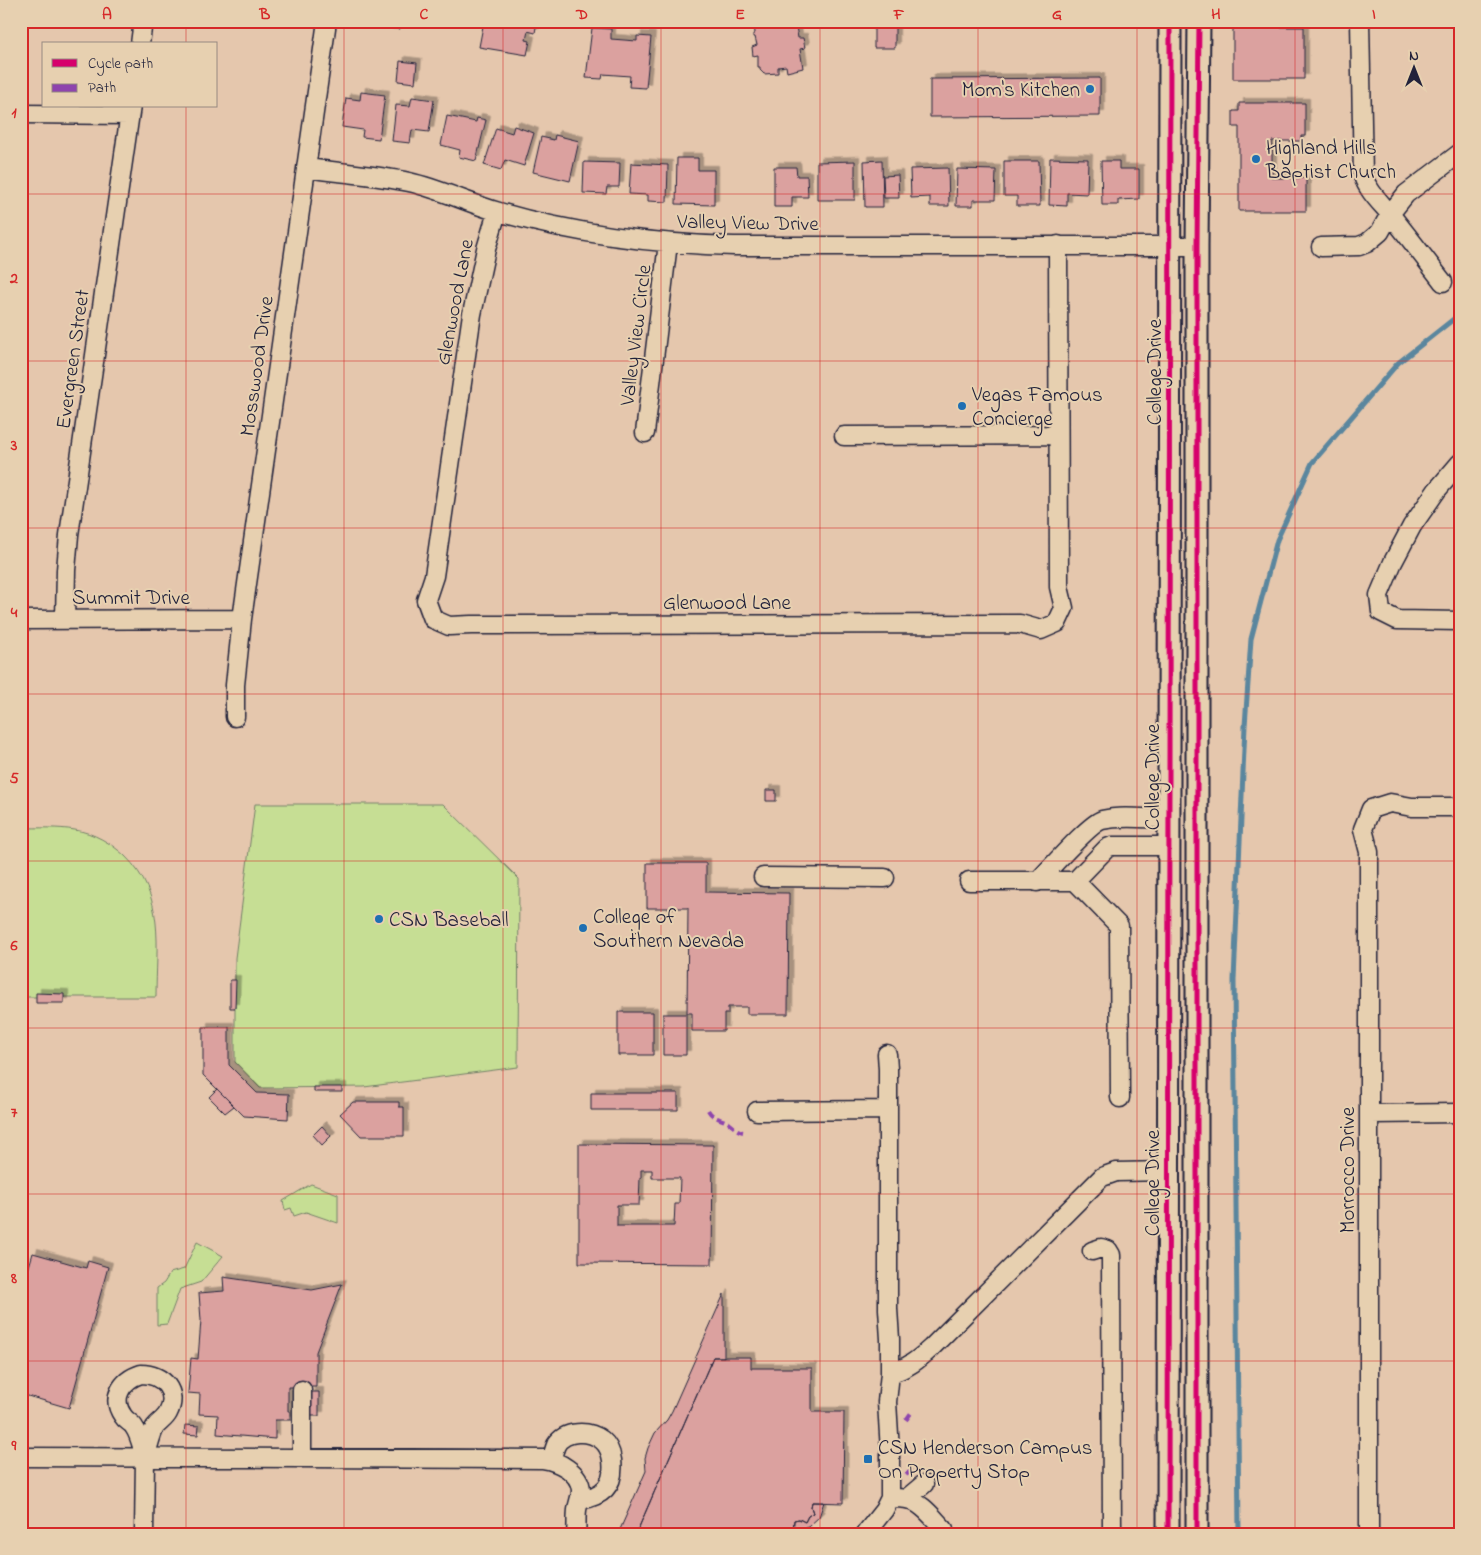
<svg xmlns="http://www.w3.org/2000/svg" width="1481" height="1555" viewBox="0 0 1481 1555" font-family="'Indie Flower',sans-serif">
<defs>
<filter id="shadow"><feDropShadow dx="4.5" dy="-4.5" stdDeviation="0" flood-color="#0004"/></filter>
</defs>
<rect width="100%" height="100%" fill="#e5c7ad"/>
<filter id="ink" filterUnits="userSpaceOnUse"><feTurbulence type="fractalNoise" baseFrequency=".02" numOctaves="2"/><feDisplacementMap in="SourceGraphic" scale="10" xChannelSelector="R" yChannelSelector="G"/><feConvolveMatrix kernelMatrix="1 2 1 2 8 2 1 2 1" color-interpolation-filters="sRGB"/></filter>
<g filter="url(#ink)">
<path fill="#c6de94" stroke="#748068" d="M 255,804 L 443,804 L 519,879 L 518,1067 L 364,1087 L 260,1088 L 235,1062 L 235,958 Z
M 21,828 C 39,828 58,827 75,830 C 94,833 111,843 125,856 C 166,896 156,945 156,997 L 21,997 Z
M 311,1184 L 338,1194 L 338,1223 L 306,1212 L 294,1216 L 291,1208 L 285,1210 L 283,1201 Z
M 197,1242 L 223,1256 L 201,1282 L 180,1289 L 167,1324 L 157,1325 L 157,1288 L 164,1283 L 170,1273 L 184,1269 Z"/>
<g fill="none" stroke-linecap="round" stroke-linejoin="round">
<path stroke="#5a869e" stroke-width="5" d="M 1239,1534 L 1234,980 L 1245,726 L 1251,639 L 1277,540 L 1312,463 L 1398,363 L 1460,314"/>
</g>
<path fill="#dba19f" stroke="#22223b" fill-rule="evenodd" filter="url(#shadow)" d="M 366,21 L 400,21 L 400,29 L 366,27 Z
M 484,21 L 537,21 L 535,33 L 528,31 L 526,40 L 530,41 L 527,55 L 479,47 Z
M 779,21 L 795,21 L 798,38 L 803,38 L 805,48 L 800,49 L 803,68 L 787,72 L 786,66 L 778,67 L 778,73 L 764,74 L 760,70 L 760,67 L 758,67 L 758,55 L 753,56 L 752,47 L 757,45 L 755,37 L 753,37 L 753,34 L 755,33 L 754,24 L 770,22 L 770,27 L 779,26 Z
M 874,21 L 933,21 L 933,25 L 895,25 L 895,48 L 874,48 Z
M 1233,27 L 1304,27 L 1304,79 L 1233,79 Z
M 592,28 L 611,29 L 611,39 L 637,41 L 637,36 L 651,37 L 646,88 L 629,87 L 630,76 L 603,74 L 602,79 L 586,78 Z
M 400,61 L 417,63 L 415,83 L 398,81 Z
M 1100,78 L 1100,116 L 930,117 L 930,79 Z
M 361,92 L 385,95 L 379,139 L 362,137 L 363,130 L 342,127 L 346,98 L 360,100 Z
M 412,97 L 434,100 L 429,132 L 412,130 L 410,143 L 392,141 L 396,105 L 410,106 Z
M 1239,103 L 1305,103 L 1305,136 L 1301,136 L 1301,141 L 1272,141 L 1272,178 L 1306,178 L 1306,211 L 1239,211 L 1239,127 L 1233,127 L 1233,111 L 1239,111 Z
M 447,116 L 476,122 L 477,118 L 486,120 L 476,161 L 459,157 L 460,150 L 441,145 Z
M 514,126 L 534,133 L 524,166 L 505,160 L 501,170 L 484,165 L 496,128 L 512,133 Z
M 555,135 L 579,141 L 570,181 L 533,172 L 541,137 L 554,140 Z
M 677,158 L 698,158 L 698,170 L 714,170 L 714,205 L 676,204 Z
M 1050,158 L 1088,159 L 1087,194 L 1067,193 L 1067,206 L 1049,205 Z
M 882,160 L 883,207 L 865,207 L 864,161 Z
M 855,161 L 855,200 L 817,200 L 817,162 Z
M 1004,161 L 1039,161 L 1040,206 L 1017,206 L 1017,196 L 1004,196 Z
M 1101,161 L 1119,161 L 1119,169 L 1139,169 L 1139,199 L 1118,200 L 1118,205 L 1102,205 Z
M 584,162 L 620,163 L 619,187 L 607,187 L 606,194 L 583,193 Z
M 631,163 L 668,165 L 667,202 L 648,201 L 648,195 L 629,194 Z
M 774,167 L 796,167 L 797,176 L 807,176 L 808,197 L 792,197 L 792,207 L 774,207 Z
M 948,168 L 949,206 L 930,206 L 930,197 L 911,198 L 910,169 Z
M 957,169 L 996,170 L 995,200 L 973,200 L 973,206 L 956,206 Z
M 898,175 L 899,198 L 884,198 L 883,176 Z
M 766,790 L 776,790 L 776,801 L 766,801 Z
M 647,863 L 706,863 L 706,892 L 789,893 L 788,1014 L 747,1014 L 747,1007 L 728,1007 L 728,1014 L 724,1014 L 724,1031 L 692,1031 L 692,1013 L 687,1013 L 688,908 L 647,908 Z
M 230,980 L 236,980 L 235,1008 L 230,1008 Z
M 36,993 L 64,994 L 64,1003 L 36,1003 Z
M 618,1012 L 653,1012 L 653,1055 L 618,1055 Z
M 663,1014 L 686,1014 L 686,1055 L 663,1055 Z
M 203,1027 L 229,1027 L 229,1065 L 257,1093 L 289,1094 L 288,1119 L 244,1116 L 203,1075 Z
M 314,1087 L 342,1087 L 342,1092 L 314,1092 Z
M 217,1089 L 234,1106 L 225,1113 L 209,1097 Z
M 591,1093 L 678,1093 L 678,1110 L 591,1110 Z
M 353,1102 L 399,1102 L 399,1107 L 404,1107 L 404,1136 L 361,1136 L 340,1114 Z
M 322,1126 L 331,1136 L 322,1145 L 313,1135 Z
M 579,1144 L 713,1145 L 712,1264 L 579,1263 ZM 641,1170 L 652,1170 L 652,1178 L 680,1178 L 679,1204 L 675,1204 L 674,1226 L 617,1226 L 617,1205 L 639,1205 L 640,1178 L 641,1178 Z
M 33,1253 L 86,1268 L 88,1261 L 108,1267 L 69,1408 L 21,1394 L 21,1268 L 28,1270 Z
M 223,1277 L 312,1290 L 342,1284 L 316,1352 L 316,1387 L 288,1387 L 288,1411 L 290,1411 L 290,1420 L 275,1420 L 275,1439 L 217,1434 L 218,1415 L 199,1414 L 200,1394 L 188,1393 L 191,1358 L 198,1359 L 201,1320 L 199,1293 L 224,1291 Z
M 724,1294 L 724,1357 L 713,1357 L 636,1534 L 618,1534 L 646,1471 L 645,1458 L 648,1448 L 655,1433 L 667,1420 L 672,1411 Z
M 713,1357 L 751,1357 L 751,1368 L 812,1368 L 812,1412 L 844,1412 L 843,1503 L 812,1502 L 811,1507 L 813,1513 L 808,1516 L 805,1522 L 799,1519 L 794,1520 L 793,1534 L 636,1534 Z
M 310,1392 L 319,1392 L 319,1416 L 310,1416 Z
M 185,1425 L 199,1426 L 198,1435 L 184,1434 Z
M 812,1502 L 824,1502 L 819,1517 L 808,1527 L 793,1532 L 794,1520 L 799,1519 L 805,1522 L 808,1516 L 813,1513 L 811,1507 Z"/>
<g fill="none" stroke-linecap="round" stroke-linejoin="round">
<g stroke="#22223b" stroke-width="21">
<path id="minor" d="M 1360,21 L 1363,176 C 1368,191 1380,202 1390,214 C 1408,236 1426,260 1443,282
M 140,44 L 143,21
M 21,114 L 129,115
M 307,168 C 341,173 376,175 409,182 C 440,189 468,203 499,212 C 575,234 654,244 734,246 L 1197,246
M 497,212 L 486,249 L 472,314 L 434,576 L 426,600 L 433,619 L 449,626 L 471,625 L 1020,624 L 1041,630 L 1057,623 L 1064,608 L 1059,587 L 1058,245
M 1321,247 L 1359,246 L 1367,243 L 1380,232 L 1390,214 L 1406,194 L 1460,153
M 645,433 L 668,243
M 844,436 L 1058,435
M 1460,463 L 1437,490 L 1412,526 L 1393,562 L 1379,595 L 1381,612 L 1397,620 L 1460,621
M 65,619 L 66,570 L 69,535 L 131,106
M 21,620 L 242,619
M 235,717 L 235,685 L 242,619 L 327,21
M 763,877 L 885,878
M 969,881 L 1075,881 L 1107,848 L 1112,846 L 1168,846
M 1075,881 L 1119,926 L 1120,1098
M 1037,882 C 1049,870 1089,824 1102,820 C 1122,815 1148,819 1168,819
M 757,1111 L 888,1110
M 1370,1114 L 1460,1113
M 1092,1251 L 1101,1248 L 1108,1250 L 1111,1255 L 1112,1534
M 890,1373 C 907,1369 919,1359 931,1348 L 1102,1177 L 1116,1172 L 1168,1171
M 141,1374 C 163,1374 179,1392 168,1413 C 165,1419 159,1422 155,1427 C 151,1434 148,1449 145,1457 C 142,1448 140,1435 134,1427 C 132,1423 126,1421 123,1416 C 110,1398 122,1380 141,1374 Z
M 302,1390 L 302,1458
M 21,1457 L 543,1459 C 558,1461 580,1472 581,1490 C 581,1497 578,1503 577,1510 C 576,1517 577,1526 576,1534
M 551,1460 C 553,1455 554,1450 556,1445 C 565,1430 589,1430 602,1440 C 608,1445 611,1453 612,1460 C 615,1485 604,1496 580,1500
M 890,1498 C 895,1498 901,1498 906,1499 C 922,1502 933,1518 944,1529
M 906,1499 L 924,1484
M 144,1534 L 145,1457
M 865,1534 L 884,1510 L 890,1498 L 890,1451 L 887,1402 L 890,1373 L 890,1339 L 888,1309 L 888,1069 L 887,1054
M 1369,1534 L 1369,852 L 1363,829 L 1371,809 L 1390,803 L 1412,807 L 1460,807"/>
</g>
<g stroke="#22223b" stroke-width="25">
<path id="major" d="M 1168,1534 L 1170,21
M 1197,1534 L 1197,246 L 1199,21"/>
</g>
<use href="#minor" stroke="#e7d0b0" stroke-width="18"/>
<use href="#major" stroke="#e7d0b0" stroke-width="21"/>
<path stroke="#8e44ad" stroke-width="4" stroke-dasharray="8 4" stroke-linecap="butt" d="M 708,1110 C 713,1119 721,1118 729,1123 C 734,1127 737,1131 743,1132
M 906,1420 L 911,1413
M 906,1475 L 915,1467"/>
<g stroke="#e7d0b0" stroke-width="8">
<path id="cycleway" d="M 1168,1534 L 1170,21
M 1197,1534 L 1197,246 L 1199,21"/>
</g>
<use href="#cycleway" stroke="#d6006c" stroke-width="5"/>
</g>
</g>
<path fill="none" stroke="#d62828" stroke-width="1" stroke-opacity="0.55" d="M 186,21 L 186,44M 344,21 L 344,1534M 503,21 L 503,1534M 661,21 L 661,1534M 820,21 L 820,1534M 978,21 L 978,1534M 1137,21 L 1137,1534M 1295,21 L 1295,1534M 186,106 L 186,1534M 21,194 L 1460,194M 21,361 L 1460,361M 21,528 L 1460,528M 21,694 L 1460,694M 21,861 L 1460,861M 21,1028 L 1460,1028M 21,1194 L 1460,1194M 21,1361 L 1460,1361"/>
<g fill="#1f6fb2" stroke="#e7d0b0" stroke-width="2">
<circle cx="1090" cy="89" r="5"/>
<circle cx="1256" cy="159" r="5"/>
<circle cx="962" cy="406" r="5"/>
<circle cx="379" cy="919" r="5"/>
<circle cx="583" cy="928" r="5"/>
<rect x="863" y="1454" width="10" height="10" rx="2.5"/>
</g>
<g text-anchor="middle" stroke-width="4" stroke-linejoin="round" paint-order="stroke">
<g font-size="21" fill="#22223b" stroke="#e7d0b0" text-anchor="start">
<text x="1080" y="96" text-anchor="end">Mom's Kitchen</text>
<text x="1266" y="154">Highland Hills<tspan x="1266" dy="24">Baptist Church</tspan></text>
<text x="972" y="401">Vegas Famous<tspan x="972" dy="24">Concierge</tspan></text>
<text x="593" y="923">College of<tspan x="593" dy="24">Southern Nevada</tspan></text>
<text x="389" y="926">CSN Baseball</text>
<text x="878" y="1454">CSN Henderson Campus<tspan x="878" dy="24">On Property Stop</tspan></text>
</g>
<g font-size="21" fill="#22223b" stroke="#e7d0b0">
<text transform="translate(748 222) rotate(1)" y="7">Valley View Drive</text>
<text transform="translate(454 302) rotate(-79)" y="7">Glenwood Lane</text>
<text transform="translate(635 335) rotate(-83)" y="7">Valley View Circle</text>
<text transform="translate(72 359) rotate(-82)" y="7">Evergreen Street</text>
<text transform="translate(256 366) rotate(-82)" y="7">Mosswood Drive</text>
<text transform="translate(1154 372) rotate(-90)" y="7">College Drive</text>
<text x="131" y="604">Summit Drive</text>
<text x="727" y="609">Glenwood Lane</text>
<text transform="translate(1152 777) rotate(-90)" y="7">College Drive</text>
<text transform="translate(1347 1170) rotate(-90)" y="7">Morrocco Drive</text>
<text transform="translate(1152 1183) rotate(-90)" y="7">College Drive</text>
</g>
</g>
<rect width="1481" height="1555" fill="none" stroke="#e7d0b0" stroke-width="55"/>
<rect x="42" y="42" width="175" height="65" fill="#e7d0b0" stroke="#988a81"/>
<rect x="52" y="59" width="25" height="8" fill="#d6006c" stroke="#988a81"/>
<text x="88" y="68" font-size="15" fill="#22223b">Cycle path</text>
<rect x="52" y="84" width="25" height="8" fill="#8e44ad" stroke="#988a81"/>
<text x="88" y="92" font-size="15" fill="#22223b">Path</text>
<g transform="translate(1414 68)" stroke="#e7d0b0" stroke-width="4" paint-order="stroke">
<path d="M0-4L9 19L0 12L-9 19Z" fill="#22223b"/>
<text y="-8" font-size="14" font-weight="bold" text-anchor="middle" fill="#22223b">N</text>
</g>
<rect x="28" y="28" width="1426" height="1500" fill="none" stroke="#d62828" stroke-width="2"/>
<g font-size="16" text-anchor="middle" font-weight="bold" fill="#d62828">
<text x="107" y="19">A</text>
<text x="265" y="19">B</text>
<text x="424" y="19">C</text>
<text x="582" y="19">D</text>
<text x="740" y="19">E</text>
<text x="899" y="19">F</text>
<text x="1057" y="19">G</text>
<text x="1216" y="19">H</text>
<text x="1374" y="19">I</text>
<text x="14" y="117">1</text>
<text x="14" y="283">2</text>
<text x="14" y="450">3</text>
<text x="14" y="617">4</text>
<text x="14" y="783">5</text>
<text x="14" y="950">6</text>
<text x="14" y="1117">7</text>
<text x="14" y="1283">8</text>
<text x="14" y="1450">9</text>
</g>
</svg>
